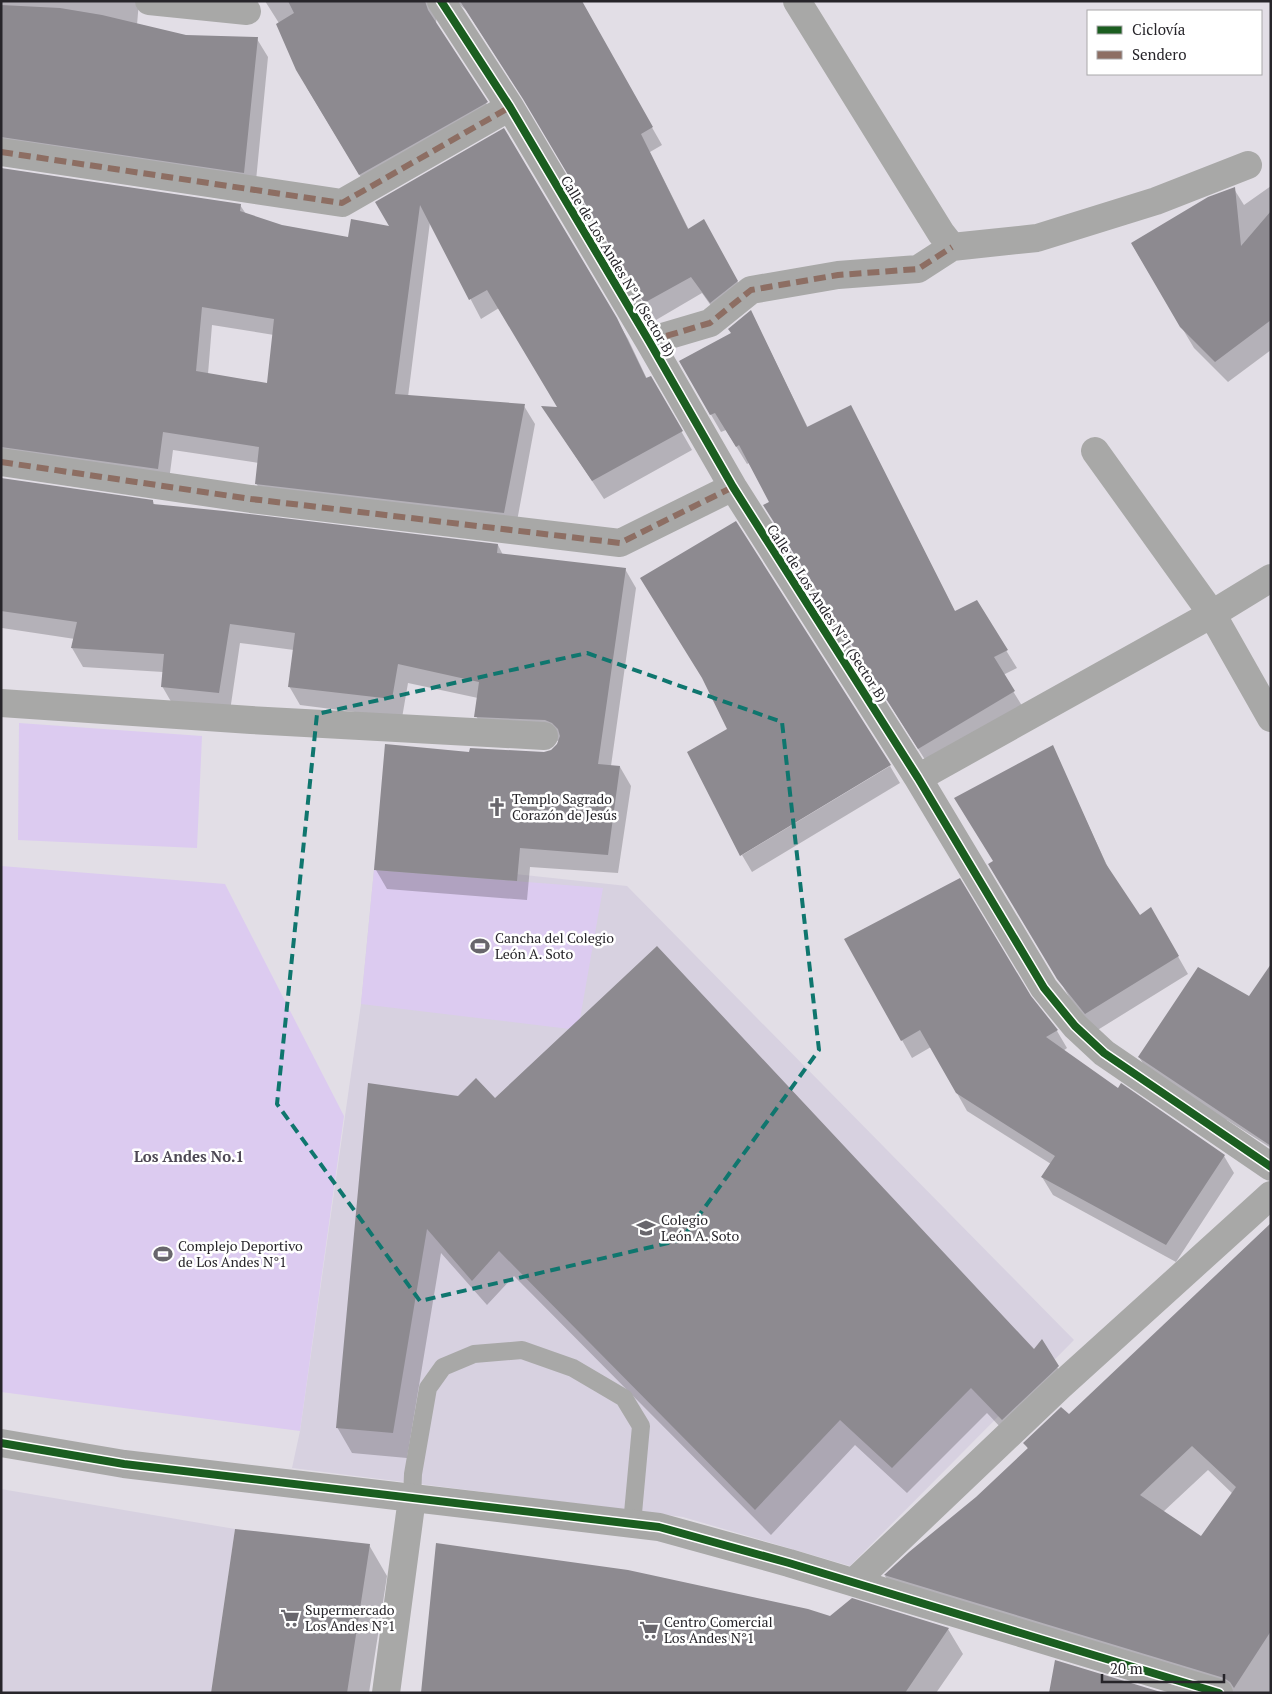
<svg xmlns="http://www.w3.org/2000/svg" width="1272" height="1694" viewBox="0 0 1272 1694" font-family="'PT Serif',serif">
<rect width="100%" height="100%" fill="#e2dee6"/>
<path fill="#d7d1e0" d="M 375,859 L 627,886 L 1074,1340 L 850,1566 L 683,1517 L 292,1468 L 300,1431 L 361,1004 Z
M 1,1489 L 235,1529 L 211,1693 L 1,1693 Z"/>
<path fill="#dccbf0" d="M 19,723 L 202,736 L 197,848 L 18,840 Z
M 1,866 L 225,884 L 344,1116 L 300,1431 L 1,1392 Z
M 374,870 L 603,888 L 578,1030 L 361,1004 Z"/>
<path fill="#0003" fill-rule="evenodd" d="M 1,1 L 139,1 L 137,25 L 186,37 L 257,39 L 268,57 L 255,191 L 1,160 Z
M 265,1 L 564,1 L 601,38 L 662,145 L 650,152 L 689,230 L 714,239 L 747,299 L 721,320 L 702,293 L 656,320 L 535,116 L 466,10 L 460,5 L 437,11 L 436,24 L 497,120 L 370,192 L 307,88 L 289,39 Z
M 504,130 L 628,339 L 647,379 L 650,377 L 692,450 L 604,499 L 543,407 L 559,408 L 499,308 L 481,319 L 430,222 L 408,397 L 524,406 L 535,424 L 515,532 L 267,502 L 256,483 L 259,463 L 173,450 L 168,488 L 1,470 L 1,169 L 240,205 L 246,214 L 282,226 L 349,238 L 391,228 ZM 212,325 L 274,335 L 268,384 L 208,374 Z
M 1271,186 L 1271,350 L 1228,382 L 1194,348 L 1132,244 L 1234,189 L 1244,205 Z
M 751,312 L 808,428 L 851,407 L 955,612 L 976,602 L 1017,668 L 1003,675 L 1024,709 L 929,766 L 775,523 L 770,502 L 749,463 L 747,464 L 726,430 L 721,432 L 680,361 L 732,334 Z
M 1,479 L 153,501 L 155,506 L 498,545 L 503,555 L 625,569 L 636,588 L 611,766 L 620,767 L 631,786 L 618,873 L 530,867 L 527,900 L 387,889 L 376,870 L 471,753 L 544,753 L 552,751 L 560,741 L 487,735 L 476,716 L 478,698 L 408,683 L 402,718 L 300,705 L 289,686 L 294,650 L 240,643 L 230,711 L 173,705 L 162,686 L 163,672 L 83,667 L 72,648 L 75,639 L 2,628 L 1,631 Z
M 1052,747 L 1112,876 L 1139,916 L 1151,909 L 1188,974 L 1096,1031 L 1069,997 L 994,862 Z
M 890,766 L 900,783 L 752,872 L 742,855 Z
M 846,940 L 1030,997 L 1057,1031 L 1067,1048 L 1063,1051 L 1118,1089 L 1224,1156 L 1234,1173 L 1176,1262 L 1053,1195 L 1042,1177 L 1051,1164 L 967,1111 L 931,1047 L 912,1058 Z
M 1249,998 L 1271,1000 L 1271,1148 L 1227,1120 L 1223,1125 L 1150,1075 L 1139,1057 Z
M 458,1097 L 495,1100 L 1034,1351 L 1057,1367 L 1072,1393 L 1017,1445 L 987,1413 L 907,1493 L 855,1445 L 771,1535 L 514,1276 L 487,1305 L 441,1253 L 407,1458 L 352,1453 L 337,1427 Z
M 1271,1224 L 1271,1693 L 1205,1693 L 900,1600 L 885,1576 L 910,1552 L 977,1498 L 1028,1449 L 1025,1443 L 1069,1416 ZM 1208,1470 L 1233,1494 L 1201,1538 L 1163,1512 Z
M 369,1545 L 387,1576 L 369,1693 L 212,1693 Z
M 830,1618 L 948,1629 L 963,1654 L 936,1693 L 422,1693 Z"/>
<path fill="#8d8a90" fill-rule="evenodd" d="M 288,1 L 425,1 L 428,10 L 488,102 L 359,175 L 296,70 L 276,24 L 294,13 Z
M 460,1 L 582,1 L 653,127 L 641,134 L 688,229 L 704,219 L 738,281 L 710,303 L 691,277 L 644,303 L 523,99 Z
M 1,5 L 60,8 L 102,15 L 186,35 L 258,37 L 244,173 L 1,137 Z
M 504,128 L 617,318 L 646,378 L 651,376 L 683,431 L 592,481 L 541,406 L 557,407 L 487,290 L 469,300 L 420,205 L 395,394 L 525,404 L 504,513 L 255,484 L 259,447 L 163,432 L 158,469 L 1,447 L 1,168 L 241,204 L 240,211 L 282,225 L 348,237 L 351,219 L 389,226 L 375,202 ZM 202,307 L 274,319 L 267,383 L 196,371 Z
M 1235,187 L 1241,246 L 1271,211 L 1271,320 L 1215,362 L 1180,327 L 1131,243 L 1208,197 Z
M 751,310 L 807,427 L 851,405 L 955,611 L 977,600 L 1008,650 L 994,657 L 1015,691 L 918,749 L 763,505 L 769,502 L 739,445 L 736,447 L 715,413 L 710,415 L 679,361 L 731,333 L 728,329 Z
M 1,478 L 153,500 L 153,504 L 224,511 L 498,544 L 497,553 L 626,568 L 598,764 L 620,766 L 608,855 L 520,848 L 517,881 L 374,870 L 385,744 L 469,752 L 470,748 L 544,752 L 551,750 L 557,744 L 560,736 L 558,729 L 552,723 L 545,720 L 474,717 L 479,682 L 398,664 L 392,699 L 288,687 L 295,633 L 230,624 L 219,693 L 161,687 L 164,654 L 71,648 L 77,622 L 1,611 Z
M 736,521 L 891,765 L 740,856 L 687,752 L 727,729 L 702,678 L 640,578 Z
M 1053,745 L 1106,864 L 1140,915 L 1151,907 L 1179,956 L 1085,1014 L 1057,979 L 988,864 L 993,861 L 954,798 Z
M 960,878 L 1031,996 L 1058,1030 L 1046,1037 L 1118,1088 L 1121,1083 L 1225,1155 L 1166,1245 L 1041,1177 L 1055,1156 L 956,1093 L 920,1030 L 901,1041 L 844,939 Z
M 657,946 L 1034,1349 L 1042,1339 L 1059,1366 L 1002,1420 L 971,1388 L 892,1468 L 840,1420 L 755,1510 L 499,1251 L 472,1281 L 427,1229 L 393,1433 L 336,1428 L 368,1083 L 458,1096 L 476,1078 L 495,1098 Z
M 1271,964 L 1271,1146 L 1138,1057 L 1198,967 L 1249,996 Z
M 1271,1223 L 1271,1631 L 1234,1688 L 1230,1682 L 1224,1678 L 884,1575 L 909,1552 L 976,1497 L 1028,1448 L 1023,1443 L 1061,1407 L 1069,1414 ZM 1192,1446 L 1236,1487 L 1201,1536 L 1140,1495 Z
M 235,1529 L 370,1544 L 347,1693 L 211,1693 Z
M 436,1543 L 628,1570 L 808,1609 L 830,1616 L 852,1598 L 949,1628 L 905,1693 L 421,1693 Z
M 1055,1660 L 1164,1693 L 1049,1693 Z"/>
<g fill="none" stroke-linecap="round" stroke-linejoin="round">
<path stroke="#a8a8a7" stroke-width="18" d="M 412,1498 L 413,1474 L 428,1388 L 443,1367 L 474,1354 L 522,1350 L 573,1368 L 624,1398 L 641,1426 L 632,1524"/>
<path stroke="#a8a8a7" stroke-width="28" d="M 149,1 L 247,11
M 441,1 L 510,107 L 649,341 L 733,487 L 918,778 L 1044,988 L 1075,1026 L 1104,1053 L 1271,1167
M 797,1 L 941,233 L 952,247
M 1,152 L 342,203 L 510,107
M 649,341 L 710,323 L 751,290 L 838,275 L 918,269 L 952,247 L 1037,238 L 1156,201 L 1248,165
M 1095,451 L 1212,614 L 1271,718
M 1,462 L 251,499 L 620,543 L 733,487
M 1,703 L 251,720 L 544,736
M 918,778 L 1212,614 L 1271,578"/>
<path stroke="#a8a8a7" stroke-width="28" d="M 1,1443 L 124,1464 L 659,1527 L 789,1563 L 1219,1693
M 854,1582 L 1060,1386 L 1271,1195
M 386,1693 L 412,1498"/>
<path stroke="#8d6e63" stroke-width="6" stroke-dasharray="12 6" stroke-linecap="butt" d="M 1,152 L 342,203 L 510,107
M 649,341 L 710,323 L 751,290 L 838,275 L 918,269 L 952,247
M 1,462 L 251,499 L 620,543 L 733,487"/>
<g stroke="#fff" stroke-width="11">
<path id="cycleway" d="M 441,1 L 510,107 L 649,341 L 733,487 L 918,778 L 1044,988 L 1075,1026 L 1104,1053 L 1271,1167
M 1,1443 L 124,1464 L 659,1527 L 789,1563 L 1219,1693"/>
</g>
<use href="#cycleway" stroke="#1b5e20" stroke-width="8"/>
</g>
<path fill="none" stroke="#0f766e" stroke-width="4" stroke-dasharray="10 6" stroke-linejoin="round" d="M 587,653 L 782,722 L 819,1050 L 681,1240 L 420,1301 L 277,1104 L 317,714 Z"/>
<defs>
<g id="church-bare" transform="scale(1.5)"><path d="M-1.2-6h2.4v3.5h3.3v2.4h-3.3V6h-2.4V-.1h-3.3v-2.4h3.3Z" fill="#68666c" stroke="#fff" stroke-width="2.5" paint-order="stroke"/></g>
<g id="stadium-bare" transform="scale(1.5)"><path d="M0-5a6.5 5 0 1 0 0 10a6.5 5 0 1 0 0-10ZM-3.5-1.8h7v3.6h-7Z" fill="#68666c" stroke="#fff" stroke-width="2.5" paint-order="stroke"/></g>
<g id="school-bare" transform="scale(1.5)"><path d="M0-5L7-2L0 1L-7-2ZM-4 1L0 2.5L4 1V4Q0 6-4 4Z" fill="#68666c" stroke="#fff" stroke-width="2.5" paint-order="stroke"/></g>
<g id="supermarket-bare" transform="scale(1.5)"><path d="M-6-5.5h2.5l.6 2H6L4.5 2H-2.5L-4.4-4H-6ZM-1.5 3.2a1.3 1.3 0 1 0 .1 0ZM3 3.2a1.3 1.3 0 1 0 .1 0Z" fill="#68666c" stroke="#fff" stroke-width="2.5" paint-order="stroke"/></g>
</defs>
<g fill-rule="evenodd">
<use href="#church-bare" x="497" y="807"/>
<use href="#stadium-bare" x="480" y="946"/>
<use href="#school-bare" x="646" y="1228"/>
<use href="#stadium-bare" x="163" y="1254"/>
<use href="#supermarket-bare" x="290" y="1618"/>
<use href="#supermarket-bare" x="649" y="1630"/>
</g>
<g text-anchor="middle" stroke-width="5" stroke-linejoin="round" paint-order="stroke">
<g font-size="14" fill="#27252a" stroke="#fff">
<text transform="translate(618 266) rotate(59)" y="5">Calle de Los Andes N°1 (Sector B)</text>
<text transform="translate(827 613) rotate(57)" y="5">Calle de Los Andes N°1 (Sector B)</text>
</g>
<g font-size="14" fill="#27252a" stroke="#fff" text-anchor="start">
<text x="512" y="804">Templo Sagrado<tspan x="512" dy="16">Corazón de Jesús</tspan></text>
<text x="495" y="943">Cancha del Colegio<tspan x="495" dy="16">León A. Soto</tspan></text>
<text x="661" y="1225">Colegio<tspan x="661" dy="16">León A. Soto</tspan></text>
<text x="178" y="1251">Complejo Deportivo<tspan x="178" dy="16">de Los Andes N°1</tspan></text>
<text x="305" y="1615">Supermercado<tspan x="305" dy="16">Los Andes N°1</tspan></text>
<text x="664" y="1627">Centro Comercial<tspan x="664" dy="16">Los Andes N°1</tspan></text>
</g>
<g font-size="15" font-weight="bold" fill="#4d4854" stroke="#fff">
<text x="189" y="1162">Los Andes No.1</text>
</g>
</g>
<rect width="1272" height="1694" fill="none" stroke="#27252a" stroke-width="5"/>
<rect x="1087" y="10" width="175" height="65" fill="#ffffff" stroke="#a9a8aa"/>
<rect x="1097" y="26" width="25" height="8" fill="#1b5e20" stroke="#a9a8aa"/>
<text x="1132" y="35" font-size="15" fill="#27252a">Ciclovía</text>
<rect x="1097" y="51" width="25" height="8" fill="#8d6e63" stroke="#a9a8aa"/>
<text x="1132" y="60" font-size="15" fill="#27252a">Sendero</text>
<path d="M1102 1674v8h122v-8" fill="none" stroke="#27252a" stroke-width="2.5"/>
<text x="1110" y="1674" font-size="15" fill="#27252a" stroke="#ffffff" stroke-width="4" paint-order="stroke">20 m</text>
</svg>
